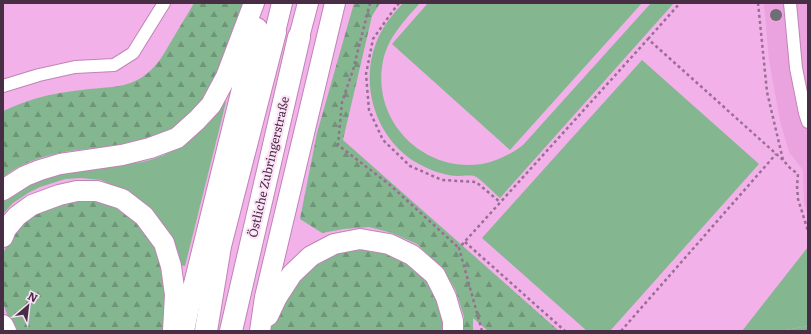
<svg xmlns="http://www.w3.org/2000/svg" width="811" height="334" viewBox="0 0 811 334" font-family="Literata,serif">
<defs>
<pattern id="forest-firs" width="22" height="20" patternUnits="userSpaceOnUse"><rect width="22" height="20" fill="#84b790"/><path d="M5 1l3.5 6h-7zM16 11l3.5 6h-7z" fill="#6e9577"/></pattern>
</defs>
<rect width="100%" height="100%" fill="#f2b1e8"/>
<path fill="#eaa3df" d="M 764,3 L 808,3 L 808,215 L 804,204 L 803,170 L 789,152 L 780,121 L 769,60 Z"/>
<path fill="#84b790" d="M 403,3 L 420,3 C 405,20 388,37 383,61 C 371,121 423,173 482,164 C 498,161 511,154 523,145 L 651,3 L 674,3 L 500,198 C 495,194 479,177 474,176 C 470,175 461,176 456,176 C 443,175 430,170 419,164 C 377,141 359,87 376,43 C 382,27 392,15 403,3 Z
M 428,3 L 642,3 L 510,150 L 392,44 Z
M 642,60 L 759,164 L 610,331 L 587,331 L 482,238 Z
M 224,101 L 226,102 L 185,266 L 180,265 L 178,254 L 173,240 L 151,210 L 141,201 L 130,193 L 101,180 L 81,178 L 65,179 L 40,187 L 28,193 L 13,203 L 3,214 L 3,200 L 18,189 L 39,177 L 142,162 L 150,160 L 164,155 L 177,147 Z
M 808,247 L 808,326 L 780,331 L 742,331 Z"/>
<path fill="url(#forest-firs)" d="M 194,3 L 246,3 C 241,18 238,35 231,49 C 228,56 224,62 221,68 C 209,90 196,113 174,127 C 151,141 124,146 98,148 C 63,151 31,156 3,177 L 3,111 C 19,104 37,97 55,94 C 64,92 73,91 82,90 C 109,86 130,90 151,70 C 160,62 166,50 172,40 C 179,28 187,15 194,3 Z
M 354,3 L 380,3 L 372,16 L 343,140 L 559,331 L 488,331 L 473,318 L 473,331 L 463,331 L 464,317 L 456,291 L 444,270 L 417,244 L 392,233 L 369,227 L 344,229 L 322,233 L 300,219 L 317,133 Z
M 90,198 L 115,206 L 140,224 L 157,249 L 167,284 L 168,331 L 18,331 L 8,317 L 3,303 L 3,254 L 9,240 L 15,230 L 47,205 Z
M 355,249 C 365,249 374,249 383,252 C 418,262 444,295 443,331 L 270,331 L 276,311 L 304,272 L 334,253 Z
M 808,326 L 808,331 L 780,331 Z"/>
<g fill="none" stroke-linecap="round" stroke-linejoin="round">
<g stroke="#c083b7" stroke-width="14">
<path id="minor" d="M 790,3 L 796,68 L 805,113 L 808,122
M 3,86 L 39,75 L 75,67 L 114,65 L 133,53 L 164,3"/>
</g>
<g stroke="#c083b7" stroke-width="22">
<path id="trunk" d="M 275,32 L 282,3
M 299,37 L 308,3
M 3,190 L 25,176 L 40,170 L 60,164 L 122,155 L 150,148 L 177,138 L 197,120 L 211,105 L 226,77 L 254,3
M 3,237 L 6,229 L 17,216 L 32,205 L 59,195 L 77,191 L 97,191 L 122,199 L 144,216 L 164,243 L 171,266 L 175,295 L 173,331
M 268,316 L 277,297 L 292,274 L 311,256 L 334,244 L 360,239 L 389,244 L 412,255 L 435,275 L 446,297 L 453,321 L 453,331
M 3,325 L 6,331
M 184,331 L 192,292 L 257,28
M 260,331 L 265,297 L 335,3"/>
</g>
<g stroke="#c083b7" stroke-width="24">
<path id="motorway" d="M 206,331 L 220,246 L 275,32
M 231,331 L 299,37"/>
</g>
<path stroke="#9a6e94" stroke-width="2.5" stroke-dasharray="3 3" stroke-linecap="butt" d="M 370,3 L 353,70 L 342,102 L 338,145 L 390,185 L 459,248
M 399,3 L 392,12 L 373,39 L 366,74 L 369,110 L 383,140 L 410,166 L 442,180 L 476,182 L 500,202
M 758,3 L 767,92 L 783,160 L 790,168 L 798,174 L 797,186 L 798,199 L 808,231
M 648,39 L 680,3
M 465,242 L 565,331
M 482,331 L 459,248 L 648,39 L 783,160
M 621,331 L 776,154"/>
<use href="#minor" stroke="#fff" stroke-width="12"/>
<use href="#trunk" stroke="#fff" stroke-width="20"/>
<use href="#motorway" stroke="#fff" stroke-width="22"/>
</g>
<circle fill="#716d76" cx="776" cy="15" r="6"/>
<g text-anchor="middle" stroke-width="4" stroke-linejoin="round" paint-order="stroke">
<g font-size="12" fill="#482e44" stroke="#fce1f7">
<text transform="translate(269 167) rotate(-77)" y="4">Östliche Zubringerstraße</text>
</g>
</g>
<rect width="811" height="334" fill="none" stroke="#482e44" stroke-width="8"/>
<g transform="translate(28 306) rotate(28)" stroke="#fce1f7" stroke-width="3" paint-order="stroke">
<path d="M0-3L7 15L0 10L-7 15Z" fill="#482e44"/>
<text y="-6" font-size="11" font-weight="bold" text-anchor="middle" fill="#482e44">N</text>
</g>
</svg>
